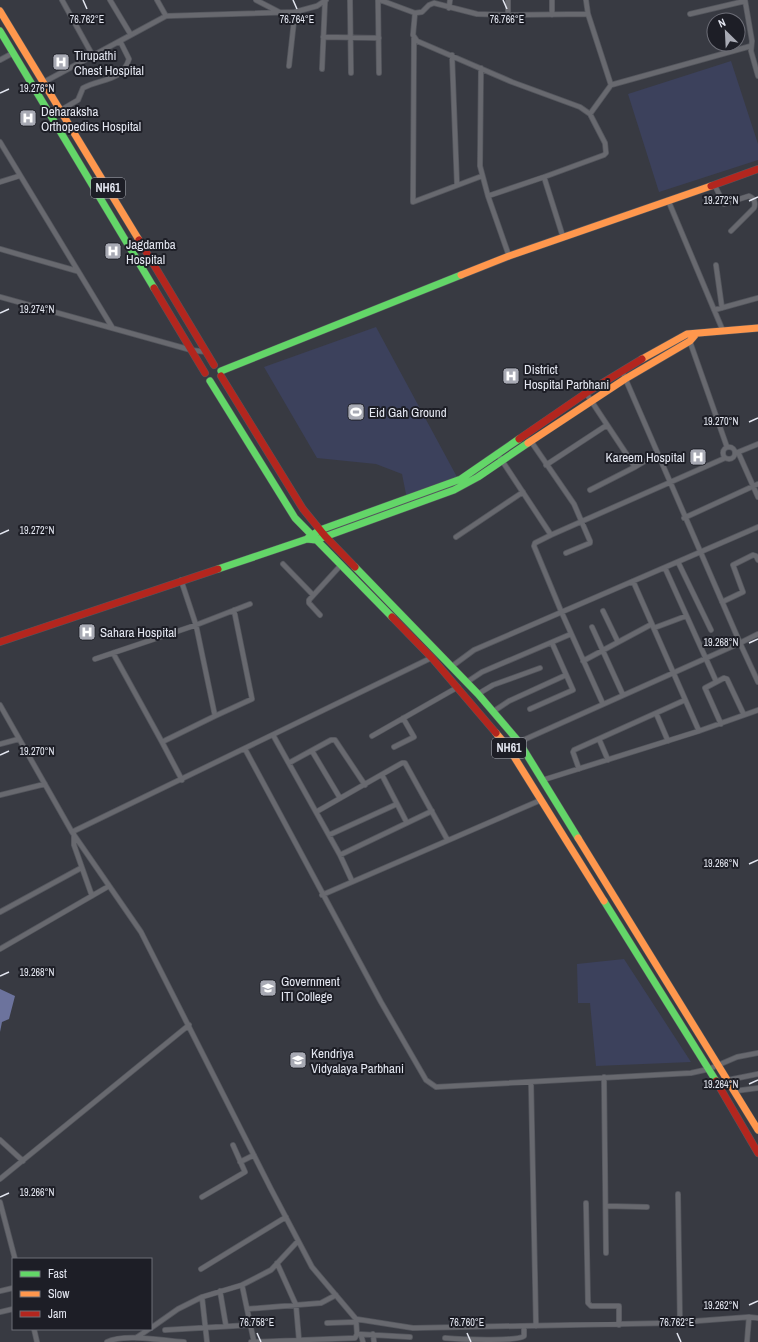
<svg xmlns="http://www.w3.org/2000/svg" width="758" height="1342" viewBox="0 0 758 1342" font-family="'Archivo Narrow',sans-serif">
<rect width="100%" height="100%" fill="#383a42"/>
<path fill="#3c415c" d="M 731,61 L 758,144 L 758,160 L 659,192 L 628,94 Z
M 376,327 L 457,477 L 407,499 L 402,474 L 376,464 L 317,458 L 264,367 Z
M 624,959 L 691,1062 L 596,1066 L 590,1003 L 578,1003 L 577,964 Z"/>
<path fill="#6c739d" d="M 0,989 L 15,996 L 9,1019 L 2,1022 L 0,1032 Z"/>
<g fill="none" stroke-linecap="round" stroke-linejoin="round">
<g stroke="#54565d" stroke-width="6">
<path id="street" d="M 62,0 L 93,56
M 110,0 L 131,35
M 157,0 L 166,16
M 256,0 L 279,12
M 350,0 L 351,73
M 378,0 L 379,73
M 380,0 L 415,13 L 413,35 L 417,41 L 512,82 L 580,107 L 590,114 L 605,143 L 606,153 L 604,155 L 544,177 L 563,237
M 552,0 L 552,15
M 586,0 L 588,14 L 611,85 L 590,114
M 745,0 L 752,41 L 751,51 L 758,76
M 449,8 L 450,0
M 415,13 L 422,12 L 429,5 L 434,3 L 477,14 L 508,15 L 588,14
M 690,14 L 745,1
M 508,15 L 508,0
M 323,37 L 379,38
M 414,38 L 413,202 L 482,176
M 452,55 L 457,185
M 0,60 L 13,53
M 289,66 L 295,12
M 481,68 L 480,166 L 488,196 L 544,177
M 322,69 L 325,2
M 611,85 L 751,46
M 33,88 L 166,16 L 295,12 L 317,6 L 326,0
M 61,110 L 78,100 L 83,88 C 101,78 122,82 129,59 L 120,41
M 0,142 L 112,327
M 0,182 L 19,176
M 714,184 L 724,204 L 749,196 C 754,198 756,203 754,208 L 731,231
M 488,196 L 509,256
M 668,200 L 723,331
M 0,249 L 77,271
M 716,265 L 722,308
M 0,297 L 191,350 L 206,352
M 714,310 L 758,298
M 689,339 L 727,447
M 586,393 L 635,467 L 657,454
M 530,440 L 574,504 L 590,541 L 590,543 L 566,553
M723 453a6 6 0 1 1 12 0a6 6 0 1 1-12 0Z
M 738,452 L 758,497
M 497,453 L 551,535 L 725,458
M 736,453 L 758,444
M 546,465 L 607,425
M 590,490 L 635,467
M 684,518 L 758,484
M 551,535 L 535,543 L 534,546 L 561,611 L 603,704
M 456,537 L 523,492
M 678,562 L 711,630
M 283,564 L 313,595
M 665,568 L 716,681
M 181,580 L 196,625 L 215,716 L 162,742 L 182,780
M 633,581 L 699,731
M 722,602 L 743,592 L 733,565 L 753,555 L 756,556 L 758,560
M 603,611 L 618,642
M 320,615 L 309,603 L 309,600 L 341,565
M 592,627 L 623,695
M 654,628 L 686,616
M 758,634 L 740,643 L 758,682
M 113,653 L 162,742
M 95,659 L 196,625 L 250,604
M 583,661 L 652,624
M 451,667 L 474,650 L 758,527
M 467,682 L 482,672 L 571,634
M 478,694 L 493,685 L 540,668
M 0,705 L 72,832 L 431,658
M 530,709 L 573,690 L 552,643
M 494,711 L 509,701 L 566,675
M 656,713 L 668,741
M 215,716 L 252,699 L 234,610
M 721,724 L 705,688 L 724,678 L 727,679 L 744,715
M 273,735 L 340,855 L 352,881
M 372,736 L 458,687
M 599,739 L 608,760
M 519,742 L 740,643 L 622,371
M 0,744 L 19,739
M 394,747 L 414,737 L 403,718
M 245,749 L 381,1002 L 426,1080 L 436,1087 L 691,1073 L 709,1069 L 737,1057 L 758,1053
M 312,751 L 340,798
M 289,763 L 331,740 L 335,740 L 365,785
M 579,769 L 573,752 L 574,750 L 685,700
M 382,775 L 407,823
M 543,780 L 699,731 L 758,710
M 0,795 L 45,784
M 316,812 L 402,763 L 405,763 L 447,839
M 72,832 L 141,932 L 271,1189 L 312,1267 L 356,1319 L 413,1328 L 670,1323 L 749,1317 L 758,1318
M 74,834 L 74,845 L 92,896
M 329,835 L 397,804
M 340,855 L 432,811
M 322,895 L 541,800
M 0,912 L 81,868
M 0,949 L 109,886
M 604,1077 L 606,1253
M 728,1080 L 758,1074
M 531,1082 L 536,1326
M 735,1091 L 758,1088
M 0,1140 L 23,1161
M 240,1162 L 254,1155
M 0,1179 L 189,1025
M 678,1194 L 680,1323
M 202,1197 L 245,1172 L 233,1145
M 0,1202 L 15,1259
M 586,1203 L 588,1303 L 591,1306 L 619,1306 L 619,1325
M 606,1206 L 647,1207
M 277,1263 L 296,1305 L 299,1340
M 201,1269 L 286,1217
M 242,1285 L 254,1342
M 0,1291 L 13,1288
M 220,1291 L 226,1326
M 202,1297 L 207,1342
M 247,1309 L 321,1303 L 336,1295
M 0,1312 L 13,1309
M 327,1323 L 356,1322
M 151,1328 L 178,1309 L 202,1297 L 242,1285 L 271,1270 L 298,1241
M 34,1329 L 37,1342
M 165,1330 L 250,1325
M 357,1334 L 410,1337
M 373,1334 L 374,1342
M 361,1335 L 363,1342
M 136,1338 L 149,1329
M 445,1338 C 458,1339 517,1342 524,1336 L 524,1327
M 107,1342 C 125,1333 164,1341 184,1342
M 251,1342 L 355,1338 L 357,1334 L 356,1319
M 747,1342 L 749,1317"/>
</g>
<g stroke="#54565d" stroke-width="8">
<path id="fast" d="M 0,31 L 154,288
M 221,371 L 461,275
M 210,381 L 295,518 L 392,617
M 308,538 L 320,530 L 461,479 L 519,439
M 355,567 L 478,694 L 519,742 L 578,838
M 218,569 L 307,539 L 316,540 L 454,490 L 478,477 L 528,443
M 604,901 L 716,1081"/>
</g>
<g stroke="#54565d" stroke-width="8">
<path id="slow" d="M 0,11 L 139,240
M 461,275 L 509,256 L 711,186
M 642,359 L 687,334 L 758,328
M 528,443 L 625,379 L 690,341 L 696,334
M 496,733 L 508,747 L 604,901
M 578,838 L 758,1130"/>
</g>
<g stroke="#54565d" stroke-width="8">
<path id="jam" d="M 711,186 L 758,169
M 139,240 L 214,365
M 154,288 L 205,373
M 221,376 L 303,509 L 325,536 L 355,567
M 519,439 L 586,393 L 642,359
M 392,617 L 432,658 L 496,733
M 0,642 L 218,569
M 716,1081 L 758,1153"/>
</g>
<use href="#street" stroke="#68696f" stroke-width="4.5"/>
<use href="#fast" stroke="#63d668" stroke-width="7"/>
<use href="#slow" stroke="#ff974d" stroke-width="7"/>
<use href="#jam" stroke="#b3261e" stroke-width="7"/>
</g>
<path fill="none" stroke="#e4e7f1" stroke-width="1.5" d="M 83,0 L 87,9M 293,0 L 297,9M 503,0 L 507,9M 0,93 L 9,89M 749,201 L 758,197M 0,313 L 9,309M 749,422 L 758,418M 0,534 L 9,530M 749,643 L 758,639M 0,755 L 9,751M 749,864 L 758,860M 0,976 L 9,972M 749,1084 L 758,1080M 0,1197 L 9,1193M 749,1305 L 758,1301M 257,1333 L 261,1342M 467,1333 L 471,1342M 677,1333 L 681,1342"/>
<defs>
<g id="hospital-square" transform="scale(0.9)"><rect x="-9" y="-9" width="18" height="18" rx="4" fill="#a8aab4" stroke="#1d1e26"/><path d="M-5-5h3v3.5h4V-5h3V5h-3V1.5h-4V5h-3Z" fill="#fff"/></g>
<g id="stadium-square" transform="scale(0.9)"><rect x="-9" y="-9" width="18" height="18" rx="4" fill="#a8aab4" stroke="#1d1e26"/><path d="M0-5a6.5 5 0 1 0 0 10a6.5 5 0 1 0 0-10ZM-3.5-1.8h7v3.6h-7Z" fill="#fff"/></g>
<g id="university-square" transform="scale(0.9)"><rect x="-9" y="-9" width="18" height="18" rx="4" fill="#a8aab4" stroke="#1d1e26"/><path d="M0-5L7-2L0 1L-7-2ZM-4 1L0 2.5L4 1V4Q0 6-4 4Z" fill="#fff"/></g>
<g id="school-square" transform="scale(0.9)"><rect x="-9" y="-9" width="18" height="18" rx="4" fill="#a8aab4" stroke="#1d1e26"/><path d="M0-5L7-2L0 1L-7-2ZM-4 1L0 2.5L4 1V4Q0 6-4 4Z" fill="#fff"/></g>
</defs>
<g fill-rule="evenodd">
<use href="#hospital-square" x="61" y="62"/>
<use href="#hospital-square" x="28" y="118"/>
<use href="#hospital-square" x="113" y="251"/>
<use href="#hospital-square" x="511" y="376"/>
<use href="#stadium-square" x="356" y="412"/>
<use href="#hospital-square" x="698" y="457"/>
<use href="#hospital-square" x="87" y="632"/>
<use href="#university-square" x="268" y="988"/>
<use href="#school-square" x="298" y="1060"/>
</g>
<g text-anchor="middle" stroke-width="4" stroke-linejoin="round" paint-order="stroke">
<g fill="#1d1e26" stroke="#a8abb4" stroke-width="1">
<rect x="91" y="178" width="34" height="20" rx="3"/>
<rect x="492" y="738" width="34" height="20" rx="3"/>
</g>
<g font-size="12" font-weight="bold" fill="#e4e7f1">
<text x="108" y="192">NH61</text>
<text x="509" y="752">NH61</text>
</g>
<g font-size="13" fill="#e4e7f1" stroke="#1d1e26" text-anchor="start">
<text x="74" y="60">Tirupathi<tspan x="74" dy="15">Chest Hospital</tspan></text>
<text x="41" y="116">Deharaksha<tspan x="41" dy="15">Orthopedics Hospital</tspan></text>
<text x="126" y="249">Jagdamba<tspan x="126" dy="15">Hospital</tspan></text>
<text x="524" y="374">District<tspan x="524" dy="15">Hospital Parbhani</tspan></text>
<text x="369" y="417">Eid Gah Ground</text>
<text x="685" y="462" text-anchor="end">Kareem Hospital</text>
<text x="100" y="637">Sahara Hospital</text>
<text x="281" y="986">Government<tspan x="281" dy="15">ITI College</tspan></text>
<text x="311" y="1058">Kendriya<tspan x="311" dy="15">Vidyalaya Parbhani</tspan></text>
</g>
</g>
<g font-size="10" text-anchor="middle" fill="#e4e7f1" stroke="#1d1e26" stroke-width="4" stroke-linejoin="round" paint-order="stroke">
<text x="87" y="23">76.762°E</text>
<text x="507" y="23">76.766°E</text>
<text x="297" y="23">76.764°E</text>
<text x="37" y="92">19.276°N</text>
<text x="721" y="204">19.272°N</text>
<text x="37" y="313">19.274°N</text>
<text x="721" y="425">19.270°N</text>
<text x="37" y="534">19.272°N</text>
<text x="721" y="646">19.268°N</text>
<text x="37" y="755">19.270°N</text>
<text x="721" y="867">19.266°N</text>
<text x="37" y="976">19.268°N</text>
<text x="721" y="1088">19.264°N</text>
<text x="37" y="1196">19.266°N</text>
<text x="721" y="1309">19.262°N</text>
<text x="257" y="1326">76.758°E</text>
<text x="467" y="1326">76.760°E</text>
<text x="677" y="1326">76.762°E</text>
</g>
<rect x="12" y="1258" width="140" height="72" fill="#1d1e26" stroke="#6d6e77"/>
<rect x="20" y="1271" width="20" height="6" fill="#63d668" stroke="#6d6e77"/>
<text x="48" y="1278" font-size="12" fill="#e4e7f1">Fast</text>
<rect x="20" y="1291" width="20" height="6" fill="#ff974d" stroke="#6d6e77"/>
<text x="48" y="1298" font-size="12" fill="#e4e7f1">Slow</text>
<rect x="20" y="1311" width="20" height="6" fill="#b3261e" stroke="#6d6e77"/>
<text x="48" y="1318" font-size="12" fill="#e4e7f1">Jam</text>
<g transform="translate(726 32) rotate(336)"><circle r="19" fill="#1d1e26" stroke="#6d6e77"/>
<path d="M0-3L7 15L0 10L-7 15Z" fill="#a8aab4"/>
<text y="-6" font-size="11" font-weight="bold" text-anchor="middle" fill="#e4e7f1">N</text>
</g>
</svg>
